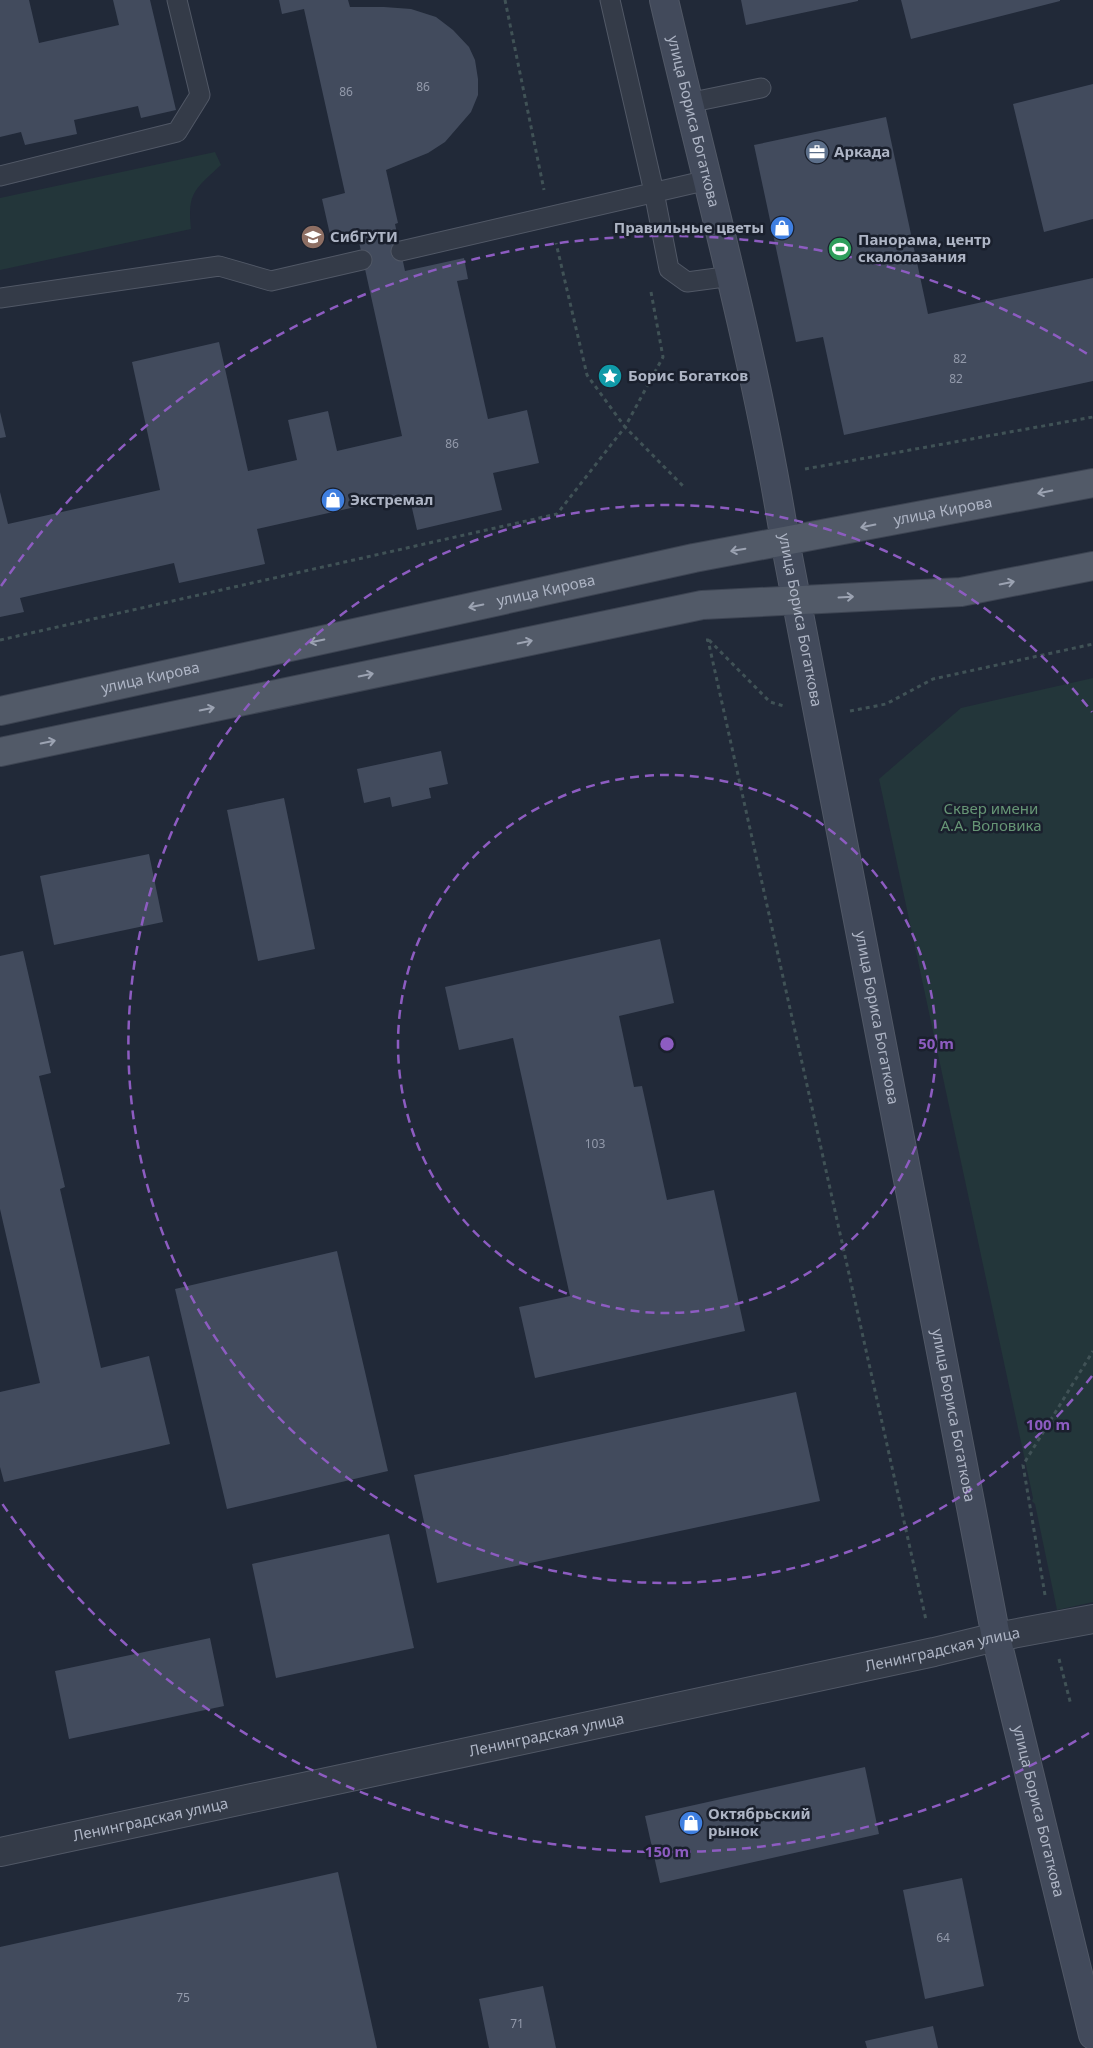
<svg xmlns="http://www.w3.org/2000/svg" width="1093" height="2048" viewBox="0 0 1093 2048" font-family="'Noto Sans',sans-serif">
<rect width="100%" height="100%" fill="#212938"/>
<path fill="#23363a" d="M 215,152 L 221,165 C 195,189 187,193 191,229 L 0,270 L 0,198 Z
M 1093,678 L 1093,1602 L 1057,1610 L 1035,1504 L 1032,1501 L 1033,1498 L 879,779 L 961,708 Z"/>
<path fill="#424b5d" d="M 0,0 L 29,0 L 39,43 L 119,25 L 113,0 L 150,0 L 176,110 L 141,118 L 138,106 L 74,120 L 77,134 L 25,145 L 21,132 L 0,137 Z
M 279,0 L 348,0 L 350,7 L 384,7 L 411,9 L 436,17 L 453,30 L 469,47 L 475,60 L 478,79 L 478,95 L 471,112 L 445,142 L 428,153 L 386,170 L 398,223 L 395,224 L 405,271 L 464,258 L 468,279 L 457,281 L 488,419 L 527,410 L 539,463 L 493,473 L 502,510 L 417,530 L 409,495 L 257,529 L 265,564 L 179,583 L 174,563 L 20,598 L 24,612 L 0,617 L 0,492 L 8,524 L 160,490 L 132,362 L 219,342 L 248,471 L 297,460 L 288,420 L 328,411 L 337,451 L 402,436 L 357,233 L 331,239 L 322,199 L 345,193 L 304,9 L 282,14 Z
M 741,0 L 858,0 L 858,1 L 746,25 Z
M 901,0 L 1060,0 L 1060,1 L 911,39 Z
M 1093,84 L 1093,219 L 1044,232 L 1013,104 Z
M 886,117 L 928,314 L 1093,278 L 1093,381 L 844,435 L 823,337 L 796,342 L 754,145 Z
M 0,412 L 6,437 L 0,438 Z
M 441,751 L 448,784 L 429,788 L 431,798 L 392,807 L 390,797 L 364,803 L 357,769 Z
M 284,798 L 315,949 L 258,961 L 227,810 Z
M 149,854 L 163,922 L 54,945 L 40,876 Z
M 660,939 L 674,1003 L 619,1016 L 634,1087 L 642,1086 L 667,1200 L 714,1190 L 745,1331 L 535,1378 L 519,1307 L 570,1296 L 513,1038 L 459,1050 L 445,987 Z
M 23,951 L 51,1073 L 39,1076 L 65,1187 L 60,1189 L 101,1368 L 149,1356 L 170,1444 L 4,1482 L 0,1467 L 0,1392 L 40,1383 L 0,1209 L 0,956 Z
M 337,1251 L 388,1471 L 227,1509 L 175,1289 Z
M 796,1392 L 820,1501 L 437,1583 L 414,1475 Z
M 389,1534 L 414,1648 L 276,1678 L 252,1564 Z
M 210,1638 L 224,1706 L 69,1739 L 55,1671 Z
M 865,1767 L 879,1834 L 660,1883 L 645,1816 Z
M 338,1872 L 377,2048 L 0,2048 L 0,1947 Z
M 962,1878 L 984,1986 L 925,1999 L 903,1890 Z
M 543,1986 L 556,2048 L 489,2048 L 479,1999 Z
M 933,2026 L 938,2048 L 867,2048 L 865,2041 Z"/>
<g fill="none" stroke-linecap="round" stroke-linejoin="round">
<g stroke="#515866" stroke-width="21">
<path id="lane" d="M 610,0 L 654,192 L 669,269 L 687,282 L 732,276
M 688,103 L 761,88
M 0,176 L 177,132 L 200,95 L 177,0
M 401,251 L 708,180
M 0,298 L 219,266 L 271,281 L 362,260"/>
</g>
<g stroke="#515866" stroke-width="30">
<g id="street">
<path id="s1" d="M 0,1852 L 934,1652 L 996,1637 L 1093,1619"/>
</g>
</g>
<g stroke="#515866" stroke-width="30">
<g id="secondary">
<path id="s2" d="M 664,0 C 706,180 756,359 785,541 L 996,1637 L 1093,2035"/>
</g>
</g>
<g stroke="#3d4452" stroke-width="30">
<g id="primary">
<path id="s3" d="M 0,711 L 694,558 L 1093,483"/>
<path d="M 0,752 L 702,605 L 961,592 L 1093,566"/>
</g>
</g>
<path stroke="#405256" stroke-width="3" stroke-dasharray="4 4" stroke-linecap="butt" d="M 505,0 L 544,190
M 651,292 L 663,357 L 625,427 L 683,486
M 805,469 L 1093,417
M 0,640 L 557,514 L 625,427 L 587,375 L 556,243
M 706,640 L 708,640 L 926,1620
M 709,640 L 770,702 L 784,706
M 850,711 L 886,704 L 933,679 L 1093,644
M 1045,1595 L 1023,1465 L 1093,1351
M 1059,1659 L 1071,1705"/>
<use href="#lane" stroke="#343b48" stroke-width="19"/>
<use href="#street" stroke="#343b48" stroke-width="28"/>
<use href="#secondary" stroke="#424a5b" stroke-width="28"/>
<use href="#primary" stroke="#525a68" stroke-width="28"/>
</g>
<defs><path id="oneway-shaft" d="M-6 0H5M1.5-3L5.5 0L1.5 3" fill="none" stroke-width="1.6" stroke-linecap="round" stroke-linejoin="round" transform="scale(1.25)"/></defs>
<g stroke="#9ca3b2">
<use href="#oneway-shaft" transform="translate(1045 492) rotate(169)"/>
<use href="#oneway-shaft" transform="translate(868 526) rotate(169)"/>
<use href="#oneway-shaft" transform="translate(738 550) rotate(170)"/>
<use href="#oneway-shaft" transform="translate(1007 583) rotate(-11)"/>
<use href="#oneway-shaft" transform="translate(846 597) rotate(-3)"/>
<use href="#oneway-shaft" transform="translate(476 606) rotate(168)"/>
<use href="#oneway-shaft" transform="translate(317 641) rotate(168)"/>
<use href="#oneway-shaft" transform="translate(525 642) rotate(-12)"/>
<use href="#oneway-shaft" transform="translate(366 675) rotate(-12)"/>
<use href="#oneway-shaft" transform="translate(207 709) rotate(-12)"/>
<use href="#oneway-shaft" transform="translate(48 742) rotate(-12)"/>
</g>
<g fill="none" stroke="#8d5cc1" stroke-width="2.5" stroke-dasharray="9 6">
<circle cx="667" cy="1044" r="269"/>
<path d="M1092 1376A539 539 0 1 1 1092 712"/>
<path d="M1089 1733A808 808 0 0 1 1 1502M1 586A808 808 0 0 1 1089 355"/>
</g>
<defs>
<g id="office-disc" transform="scale(1.25)"><circle r="9.5" fill="#5c6f8a" stroke="#1a202d"/><path d="M-6-3h4V-5.5h4V-3h4V5H-6ZM-1-4.5V-3h2v-1.5ZM-6 0V1H6V0Z" fill="#fff"/></g>
<g id="shop-disc" transform="scale(1.25)"><circle r="9.5" fill="#3f7fe0" stroke="#1a202d"/><path d="M-5-2.5h2.3a2.7 3.5 0 0 1 5.4 0H5L5.5 6h-11ZM-1.5-2.5h3a1.5 2.3 0 0 0-3 0Z" fill="#fff"/></g>
<g id="university-disc" transform="scale(1.25)"><circle r="9.5" fill="#8d6e63" stroke="#1a202d"/><path d="M0-5L7-2L0 1L-7-2ZM-4 1L0 2.5L4 1V4Q0 6-4 4Z" fill="#fff"/></g>
<g id="stadium-disc" transform="scale(1.25)"><circle r="9.5" fill="#2e9e5b" stroke="#1a202d"/><path d="M0-5a6.5 5 0 1 0 0 10a6.5 5 0 1 0 0-10ZM-3.5-1.8h7v3.6h-7Z" fill="#fff"/></g>
<g id="sight-disc" transform="scale(1.25)"><circle r="9.5" fill="#0f9aa8" stroke="#1a202d"/><path d="M0-6L1.8-2.2L6-1.7L2.9 1.2L3.7 5.4L0 3.3L-3.7 5.4L-2.9 1.2L-6-1.7L-1.8-2.2Z" fill="#fff"/></g>
</defs>
<g fill-rule="evenodd">
<use href="#office-disc" x="817" y="152"/>
<use href="#shop-disc" x="782" y="228"/>
<use href="#university-disc" x="313" y="237"/>
<use href="#stadium-disc" x="840" y="249"/>
<use href="#sight-disc" x="610" y="376"/>
<use href="#shop-disc" x="333" y="500"/>
<use href="#shop-disc" x="691" y="1823"/>
</g>
<g text-anchor="middle" stroke-width="5" stroke-linejoin="round" paint-order="stroke">
<g font-size="12" fill="#939aab">
<text x="423" y="91">86</text>
<text x="346" y="96">86</text>
<text x="960" y="363">82</text>
<text x="956" y="383">82</text>
<text x="452" y="448">86</text>
<text x="595" y="1148">103</text>
<text x="943" y="1942">64</text>
<text x="183" y="2002">75</text>
<text x="517" y="2028">71</text>
</g>
<g font-size="15" fill="#aeb5c5" stroke="#1a202d">
<text dy="5" stroke="none"><textPath href="#s2" startOffset="125">улица Бориса Богаткова</textPath></text>
<text dy="5" stroke="none"><textPath href="#s3" startOffset="964">улица Кирова</textPath></text>
<text dy="5" stroke="none"><textPath href="#s3" startOffset="559">улица Кирова</textPath></text>
<text dy="5" stroke="none"><textPath href="#s2" startOffset="635">улица Бориса Богаткова</textPath></text>
<text dy="5" stroke="none"><textPath href="#s3" startOffset="154">улица Кирова</textPath></text>
<text dy="5" stroke="none"><textPath href="#s2" startOffset="1040">улица Бориса Богаткова</textPath></text>
<text dy="5" stroke="none"><textPath href="#s2" startOffset="1445">улица Бориса Богаткова</textPath></text>
<text dy="5" stroke="none"><textPath href="#s1" startOffset="964">Ленинградская улица</textPath></text>
<text dy="5" stroke="none"><textPath href="#s1" startOffset="559">Ленинградская улица</textPath></text>
<text dy="5" stroke="none"><textPath href="#s2" startOffset="1850">улица Бориса Богаткова</textPath></text>
<text dy="5" stroke="none"><textPath href="#s1" startOffset="154">Ленинградская улица</textPath></text>
</g>
<g font-size="15" font-weight="bold" fill="#aeb5c5" stroke="#1a202d" text-anchor="start">
<text x="834" y="157">Аркада</text>
<text x="764" y="233" text-anchor="end">Правильные цветы</text>
<text x="330" y="242">СибГУТИ</text>
<text x="858" y="245">Панорама, центр<tspan x="858" dy="17">скалолазания</tspan></text>
<text x="628" y="381">Борис Богатков</text>
<text x="350" y="505">Экстремал</text>
<text x="708" y="1819">Октябрьский<tspan x="708" dy="17">рынок</tspan></text>
</g>
<g font-size="15" fill="#669575" stroke="#1a202d">
<text x="991" y="814">Cквер имени<tspan x="991" dy="17">А.А. Воловика</tspan></text>
</g>
</g>
<circle cx="667" cy="1044" r="8" fill="#8d5cc1" stroke="#1a202d" stroke-width="2.5"/>
<g font-size="15" text-anchor="middle" font-weight="bold" fill="#8d5cc1" stroke="#1a202d" stroke-width="5" stroke-linejoin="round" paint-order="stroke">
<text x="936" y="1049">50 m</text>
<text x="1048" y="1430">100 m</text>
<text x="667" y="1857">150 m</text>
</g>
</svg>
